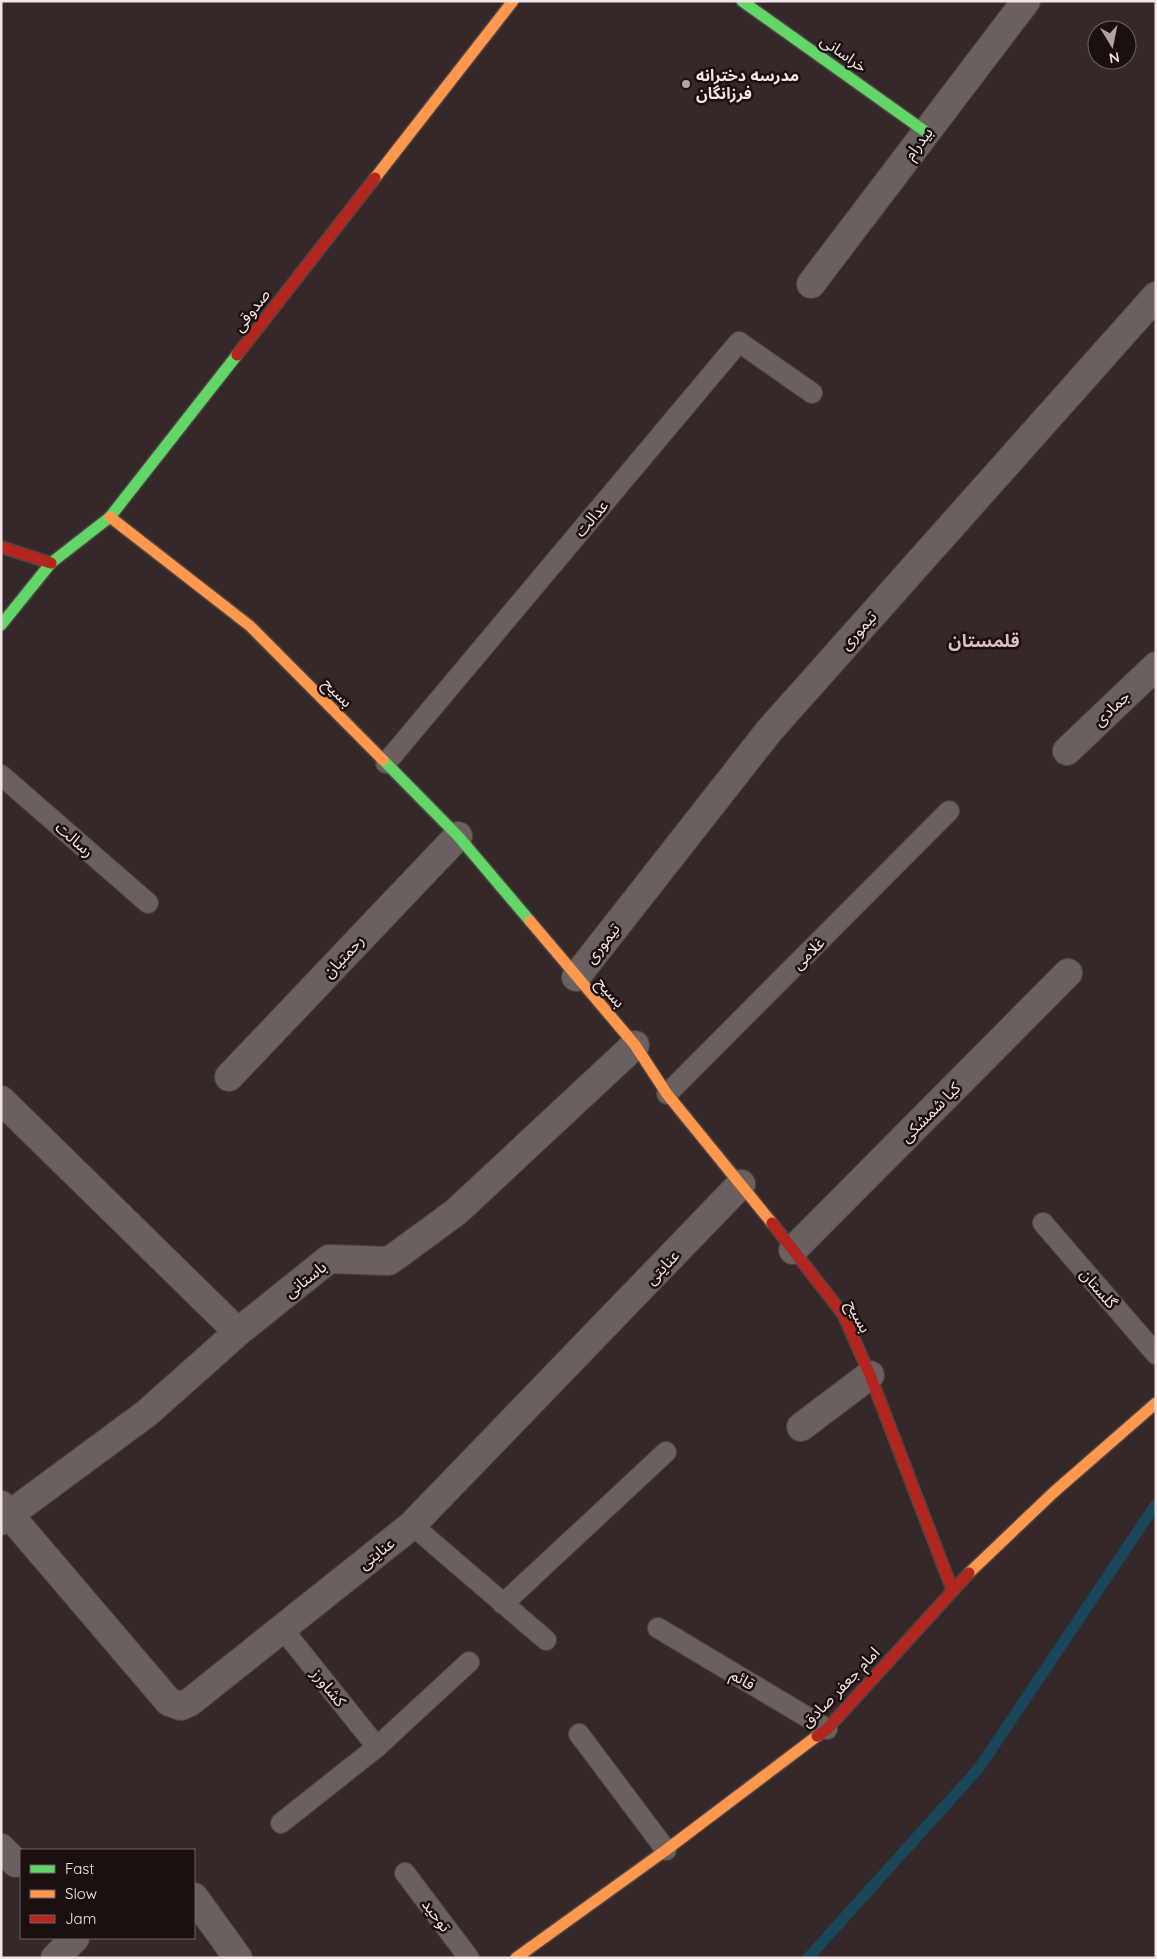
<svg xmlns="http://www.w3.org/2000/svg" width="1157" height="1959" viewBox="0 0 1157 1959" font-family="Quicksand,'Noto Sans Arabic',sans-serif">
<rect width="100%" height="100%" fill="#352828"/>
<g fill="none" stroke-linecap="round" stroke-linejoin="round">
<path stroke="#1a4659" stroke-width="11" d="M 808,1958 L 979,1768 L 1156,1504"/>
<g stroke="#4f4444" stroke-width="22">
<path id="lane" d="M 386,763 L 739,342 L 812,393
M 1,775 L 148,903
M 667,1094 L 949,811
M 1043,1223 L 1156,1354
M 412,1525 L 546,1640
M 503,1604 L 666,1452
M 281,1627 L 377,1747
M 658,1628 L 827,1729
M 579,1734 L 666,1850
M 281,1823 L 377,1747 L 469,1662
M 405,1873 L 469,1958"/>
</g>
<g stroke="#4f4444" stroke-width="30">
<path id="street" d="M 811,284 L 1026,1
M 1067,751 L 1156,666
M 576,977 L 769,731 L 1156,296
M 229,1077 L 458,836
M 1,1100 L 238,1332
M 793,1250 L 1068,973
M 801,1427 L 870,1375
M 1,1505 L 169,1702 L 181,1706 L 190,1702 L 412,1525 L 741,1184
M 1,1521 L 147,1413 L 238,1332 L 329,1259 L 389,1261 L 456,1212 L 635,1045
M 1,1848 L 16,1863
M 194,1897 L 238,1958
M 55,1958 L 75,1938"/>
</g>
<g stroke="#4f4444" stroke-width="14">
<path id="fast" d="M 742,1 L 926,132
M 1,625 L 51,563 L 110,517 L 237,355
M 383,760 L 458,836 L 530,921"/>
</g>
<g stroke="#4f4444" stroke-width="14">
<path id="slow" d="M 375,178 L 513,1
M 110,517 L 250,626 L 383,760
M 530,921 L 635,1045 L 667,1094 L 772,1223
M 969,1573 L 1054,1492 L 1156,1403
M 516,1958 L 666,1850 L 817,1736"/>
</g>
<g stroke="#4f4444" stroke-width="14">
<path id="jam" d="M 237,355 L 375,178
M 1,547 L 51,563
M 772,1223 L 843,1314 L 870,1375 L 952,1589
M 817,1736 L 827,1729 L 969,1573"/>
</g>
<use href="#lane" stroke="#6b6060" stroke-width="20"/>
<use href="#street" stroke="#6b6060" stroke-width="28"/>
<use href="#fast" stroke="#63d668" stroke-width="11"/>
<use href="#slow" stroke="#ff974d" stroke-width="11"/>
<use href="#jam" stroke="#b3261e" stroke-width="11"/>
</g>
<circle fill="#b1a3a2" stroke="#1a100f" stroke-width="2" cx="686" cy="84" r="5"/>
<g text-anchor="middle" stroke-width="5" stroke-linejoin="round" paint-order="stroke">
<g font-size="16" fill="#f4e5e4" stroke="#1a100f">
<text transform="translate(844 53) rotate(35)" y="6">خراسانی</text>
<text transform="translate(918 143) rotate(-53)" y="6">بیدرام</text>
<text transform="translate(251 310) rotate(-52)" y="6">صدوقی</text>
<text transform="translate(591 518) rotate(-50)" y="6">عدالت</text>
<text transform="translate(858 630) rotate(-48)" y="6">تیموری</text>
<text transform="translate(338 692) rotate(45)" y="6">بسیح</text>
<text transform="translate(1111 708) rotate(-44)" y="6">جمادی</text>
<text transform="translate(75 839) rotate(41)" y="6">رسالت</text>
<text transform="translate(602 943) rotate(-52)" y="6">تیموری</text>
<text transform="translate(808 953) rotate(-45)" y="6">غلامی</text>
<text transform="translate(343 956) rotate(-47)" y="6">رحمتیان</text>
<text transform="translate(611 992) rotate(49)" y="6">بسیح</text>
<text transform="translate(930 1112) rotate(-45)" y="6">کیا شمشکی</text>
<text transform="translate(662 1267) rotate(-46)" y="6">عنایتی</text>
<text transform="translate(305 1279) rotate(-38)" y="6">باستانی</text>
<text transform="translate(1099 1288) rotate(49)" y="6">گلستان</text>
<text transform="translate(859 1316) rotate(62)" y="6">بسیح</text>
<text transform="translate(376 1553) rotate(-38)" y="6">عنایتی</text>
<text transform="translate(743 1679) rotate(31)" y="6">قائم</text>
<text transform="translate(329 1687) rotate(51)" y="6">کشاورز</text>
<text transform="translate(840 1687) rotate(-46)" y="6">امام جعفر صادق</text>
<text transform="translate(437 1915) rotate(53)" y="6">توحید</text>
</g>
<g font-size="16" font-weight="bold" fill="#f4e5e4" stroke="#1a100f" text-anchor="start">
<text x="696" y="81">مدرسه دخترانه<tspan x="696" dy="18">فرزانگان</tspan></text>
</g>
<g font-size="18" font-weight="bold" fill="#ddbfbe" stroke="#1a100f">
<text x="984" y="647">قلمستان</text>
</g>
</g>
<rect width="1157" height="1959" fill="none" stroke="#f4e5e4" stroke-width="5"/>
<rect x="20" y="1849" width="175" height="90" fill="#1a100f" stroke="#716564"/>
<rect x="30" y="1865" width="25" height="8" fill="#63d668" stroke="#716564"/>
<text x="65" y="1874" font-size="15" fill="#f4e5e4">Fast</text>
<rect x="30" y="1890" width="25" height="8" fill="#ff974d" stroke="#716564"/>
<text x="65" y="1899" font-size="15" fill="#f4e5e4">Slow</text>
<rect x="30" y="1915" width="25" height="8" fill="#b3261e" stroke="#716564"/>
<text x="65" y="1924" font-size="15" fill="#f4e5e4">Jam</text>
<g transform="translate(1112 45) rotate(170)"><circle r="24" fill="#1a100f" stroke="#716564"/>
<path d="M0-4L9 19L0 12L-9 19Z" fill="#b1a3a2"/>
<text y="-8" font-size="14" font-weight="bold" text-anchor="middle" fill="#f4e5e4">N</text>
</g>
</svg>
